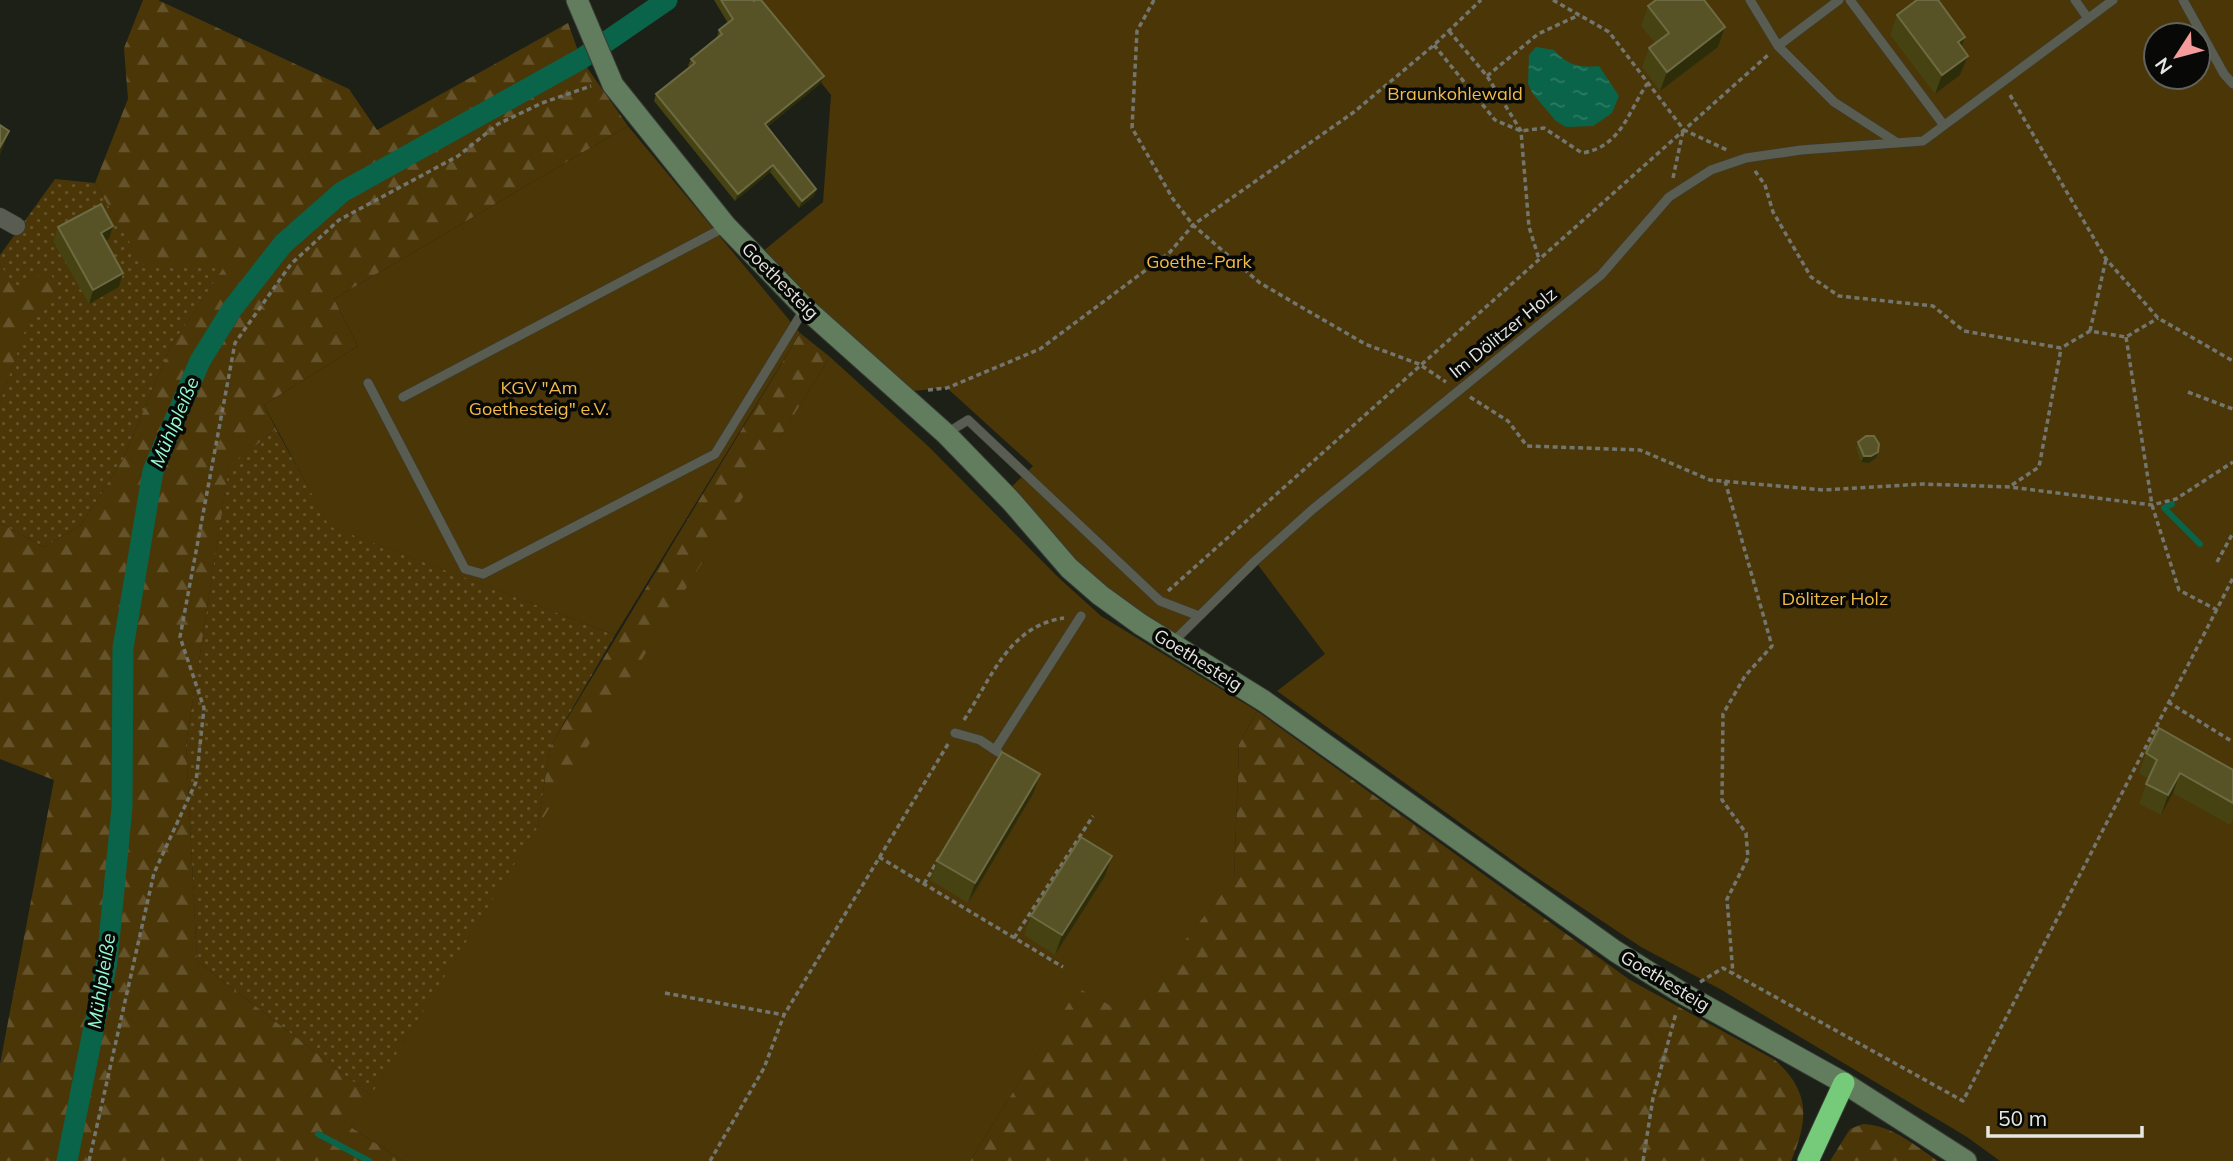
<svg xmlns="http://www.w3.org/2000/svg" width="2233" height="1161" viewBox="0 0 2233 1161" font-family="Mulish,sans-serif">
<defs>
<pattern id="grass-dots" width="8" height="8" patternUnits="userSpaceOnUse" patternTransform="scale(1.75)"><rect width="8" height="8" fill="#4b3608"/><path d="M2 2h.1M6 6h.1" fill="none" stroke="#65532c" stroke-width="1.8" stroke-linecap="round"/></pattern>
<pattern id="forest-firs" width="22" height="20" patternUnits="userSpaceOnUse" patternTransform="scale(1.75)"><rect width="22" height="20" fill="#4b3608"/><path d="M5 1l3.5 6h-7zM16 11l3.5 6h-7z" fill="#65532c"/></pattern>
<pattern id="water-ripples" width="26" height="14" patternUnits="userSpaceOnUse" patternTransform="scale(1.75)"><rect width="26" height="14" fill="#0a6449"/><path d="M2 4q2-2 4 0t4 0M15 11q2-2 4 0t4 0" fill="none" stroke="#2e7a63"/></pattern>
</defs>
<rect width="100%" height="100%" fill="#1d2017"/>
<path fill="url(#grass-dots)" d="M 55,179 L 95,183 L 143,264 L 227,263 L 171,346 L 122,461 L 81,525 L 44,547 L 0,523 L 0,402 L 29,318 L 0,264 L 0,255 Z
M 276,429 L 330,526 L 615,635 L 550,747 L 537,831 L 372,1096 L 197,961 L 186,744 L 229,466 Z"/>
<path fill="url(#forest-firs)" d="M 143,0 L 158,0 L 349,89 L 377,130 L 568,23 L 581,59 L 628,126 L 334,299 L 358,346 L 264,405 L 276,429 L 229,467 L 186,744 L 197,961 L 372,1096 L 351,1127 L 403,1161 L 0,1161 L 0,1064 L 54,780 L 0,759 L 0,523 L 44,547 L 81,525 L 122,461 L 171,346 L 226,264 L 143,265 L 95,183 L 128,99 L 124,48 Z
M 0,264 L 15,287 L 49,270 L 61,295 L 29,319 L 0,402 Z
M 800,333 L 830,357 L 537,831 L 550,747 Z
M 1257,711 L 1630,980 L 1775,1060 C 1810,1091 1809,1119 1791,1161 L 970,1161 L 1078,987 L 1234,879 L 1239,744 Z
M 1863,1124 C 1892,1125 1914,1145 1938,1161 L 1830,1161 L 1850,1129 Z"/>
<path fill="#4b3608" fill-rule="evenodd" d="M 755,0 L 2233,0 L 2233,1161 L 2000,1161 L 1967,1137 L 1720,989 L 1641,947 L 1527,871 L 1277,691 L 1325,654 L 1255,561 L 1172,644 L 1140,624 L 1004,494 L 1033,466 L 947,388 L 900,392 L 756,257 L 823,202 L 831,95 ZM 2156,35 L 2198,35 L 2198,77 L 2156,77 Z
M 628,126 L 800,333 L 615,635 L 329,526 L 264,405 L 358,346 L 334,299 Z
M 830,357 L 928,446 L 1059,578 L 1101,616 L 1257,711 L 1239,744 L 1234,879 L 1126,1014 L 1078,988 L 970,1161 L 403,1161 L 351,1127 Z"/>
<path fill="url(#water-ripples)" d="M 1536,47 L 1554,50 C 1567,65 1579,68 1599,66 L 1619,96 L 1612,113 L 1593,126 L 1566,127 L 1556,121 L 1533,94 L 1528,84 L 1529,55 Z"/>
<g fill="none" stroke-linecap="round" stroke-linejoin="round">
<path stroke="#0a6449" stroke-width="6" d="M 2172,504 L 2164,508 L 2200,544
M 318,1134 L 369,1161"/>
<path stroke="#0a6449" stroke-width="21" d="M 67,1161 L 107,962 L 122,807 L 123,648 L 153,471 L 200,361 L 232,309 L 283,244 L 342,192 L 581,59 L 667,0"/>
<g stroke="#383b35" stroke-width="10">
<path id="lane" d="M 1750,0 L 1778,46 L 1834,102 L 1896,142
M 1850,0 L 1943,124
M 2075,0 L 2087,17
M 2183,0 L 2224,74 L 2233,84
M 1778,46 L 1839,0
M 368,383 L 465,569 L 483,574 L 715,454 L 805,308
M 403,397 L 725,227
M 947,433 L 968,420 L 1160,601 L 1199,616
M 1172,643 L 1255,561 L 1313,509 L 1601,275 L 1669,197 L 1711,170 L 1746,158 L 1801,150 L 1923,141 L 2113,0
M 955,733 L 980,740 L 998,752
M 995,750 L 1081,616"/>
</g>
<g stroke="#383b35" stroke-width="19">
<path id="street" d="M 0,217 L 16,226"/>
</g>
<g stroke="#383b35" stroke-width="23">
<path id="secondary" d="M 577,0 L 613,85 L 726,226 L 805,308 L 946,434 L 1012,502 L 1069,568 L 1100,595 L 1140,624 L 1264,701 L 1615,951 L 1682,993 L 1844,1083 L 1966,1161"/>
</g>
<g stroke="#383b35" stroke-width="23">
<path id="highway" d="M 1808,1161 L 1844,1083"/>
</g>
<path stroke="#73766e" stroke-width="3.5" stroke-dasharray="5 3.5" stroke-linecap="butt" d="M 1154,0 L 1137,31 L 1132,128 L 1173,199 L 1193,225 L 1260,283 L 1365,344 L 1419,364 L 1446,382
M 1553,0 L 1609,32 L 1684,130 L 1727,150
M 1449,31 L 1487,76 L 1521,131 L 1529,227 L 1539,259
M 1434,45 L 1495,120 L 1521,131 L 1544,128 L 1582,153 C 1621,147 1628,112 1647,84
M 1487,76 L 1538,34 L 1579,15
M 2010,95 L 2106,259 L 2158,318 L 2233,361
M 1755,171 L 1765,185 L 1773,212 L 1811,277 L 1839,296 L 1933,306 L 1964,331 L 2061,348 L 2090,331 L 2126,337 L 2158,318
M 1673,178 L 1683,131
M 2090,331 L 2106,259
M 2126,337 L 2152,505 L 2179,590 L 2217,610
M 928,390 L 947,388 L 1040,349 L 1170,252 L 1193,225 L 1354,112 L 1434,45 L 1481,0
M 2188,392 L 2233,409
M 1470,397 L 1508,421 L 1527,446 L 1640,450 L 1710,480 L 1824,490 L 1922,484 L 2010,487 L 2152,505 L 2176,499 L 2233,462
M 1725,481 L 1772,646 L 1745,676 L 1723,714 L 1722,800 L 1746,833 L 1748,858 L 1727,899 L 1733,974
M 2012,485 L 2039,467 L 2061,349
M 2217,562 L 2233,533
M 1168,591 L 1768,55
M 2168,702 L 2233,742
M 964,720 C 992,677 1009,626 1064,618
M 879,857 L 1063,967
M 924,884 L 939,858
M 1014,938 L 1093,816
M 1700,982 L 1723,968 L 1963,1101 L 2233,578
M 665,993 L 784,1015
M 89,1161 L 154,873 L 196,782 L 204,708 L 180,637 L 235,343 L 291,264 L 339,220 L 458,156 L 498,124 L 542,103 L 591,86
M 710,1161 L 764,1068 L 784,1015 L 948,744
M 1643,1161 L 1653,1098 L 1676,1013"/>
<use href="#lane" stroke="#585c51" stroke-width="9"/>
<use href="#street" stroke="#585c51" stroke-width="18"/>
<use href="#secondary" stroke="#617d5d" stroke-width="21"/>
<use href="#highway" stroke="#75cb7a" stroke-width="21"/>
</g>
<path fill="#464211" d="M 714,0 L 753,0 L 821,83 L 767,127 L 816,189 L 814,196 L 799,208 L 770,172 L 735,201 L 654,101 L 656,94 L 690,67 L 688,66 L 691,59 L 717,37 L 719,30 L 728,23 Z
M 1654,0 L 1704,0 L 1725,27 L 1718,47 L 1660,91 L 1642,67 L 1649,48 L 1655,43 L 1641,26 L 1648,6 L 1653,2 Z
M 1897,15 L 1961,47 L 1968,56 L 1960,75 L 1935,94 L 1890,35 Z
M 113,226 L 109,239 L 105,241 L 123,273 L 119,287 L 89,304 L 53,241 L 58,227 Z
M 1858,442 L 1878,452 L 1876,458 L 1869,463 L 1861,462 L 1856,448 Z
M 2146,753 L 2233,770 L 2233,819 L 2230,825 L 2173,793 L 2161,815 L 2139,804 L 2148,779 L 2139,773 Z
M 1033,794 L 968,903 L 930,880 L 937,861 Z
M 1105,876 L 1055,955 L 1024,935 L 1031,916 Z"/>
<path fill="#2e2d0a" d="M 1725,27 L 1718,47 L 1660,91 L 1667,72 Z
M 1965,37 L 1958,56 L 1958,42 Z
M 1968,56 L 1960,75 L 1935,94 L 1942,75 Z
M 824,76 L 821,83 L 762,131 L 765,124 Z
M 9,131 L 0,156 L 0,147 Z
M 773,165 L 770,172 L 735,201 L 738,194 Z
M 816,189 L 814,196 L 799,208 L 802,201 Z
M 113,226 L 109,239 L 96,246 L 101,233 Z
M 123,273 L 119,287 L 89,304 L 93,290 Z
M 1878,452 L 1876,458 L 1869,463 L 1861,462 L 1864,456 Z
M 2180,773 L 2173,793 L 2161,815 L 2168,795 Z
M 1040,774 L 1033,794 L 968,903 L 975,883 Z
M 1112,856 L 1105,876 L 1055,955 L 1062,935 Z"/>
<path fill="#575327" stroke="#6d6b44" stroke-width="2" d="M 721,0 L 753,0 L 754,1 L 755,0 L 761,0 L 824,76 L 765,124 L 816,189 L 802,201 L 773,165 L 738,194 L 656,94 L 695,63 L 691,59 L 722,34 L 719,30 L 733,19 Z
M 1656,0 L 1704,0 L 1725,27 L 1667,72 L 1649,48 L 1669,33 L 1648,6 Z
M 1917,0 L 1938,0 L 1965,37 L 1958,42 L 1968,56 L 1942,75 L 1897,15 Z
M 0,125 L 9,131 L 0,147 Z
M 101,204 L 113,226 L 101,233 L 123,273 L 93,290 L 58,227 Z
M 1866,436 L 1874,436 L 1879,444 L 1878,452 L 1871,456 L 1864,456 L 1858,442 Z
M 2159,728 L 2233,770 L 2233,803 L 2180,773 L 2168,795 L 2146,784 L 2157,760 L 2146,753 Z
M 1002,752 L 1040,774 L 975,883 L 937,861 Z
M 1081,837 L 1112,856 L 1062,935 L 1031,916 Z"/>
<g text-anchor="middle" stroke-width="7" stroke-linejoin="round" paint-order="stroke">
<g font-size="18" fill="#f2bb4a" stroke="#080906">
<text x="1455" y="100">Braunkohlewald</text>
<text x="1199" y="268">Goethe-Park</text>
<text x="539" y="394">KGV "Am<tspan x="539" dy="21">Goethesteig" e.V.</tspan></text>
<text x="1835" y="605">Dölitzer Holz</text>
</g>
<g font-size="18" fill="#e5e8e1" stroke="#080906">
<text transform="translate(780 281) rotate(45)" y="6">Goethesteig</text>
<text transform="translate(1503 333) rotate(-39)" y="6">Im Dölitzer Holz</text>
<text transform="translate(1198 660) rotate(32)" y="6">Goethesteig</text>
<text transform="translate(1665 981) rotate(31)" y="6">Goethesteig</text>
</g>
<g font-size="19" font-style="italic" fill="#94fbd2" stroke="#080906">
<text transform="translate(174 422) rotate(-67)" y="7">Mühlpleiße</text>
<text transform="translate(101 981) rotate(-81)" y="7">Mühlpleiße</text>
</g>
</g>
<g transform="translate(2177 56) rotate(234)"><circle r="33" fill="#080906" stroke="#60625e" stroke-width="2"/>
<path d="M0-5L12 26L0 18L-12 26Z" fill="#f59b9c"/>
<text y="-10" font-size="19" font-weight="bold" text-anchor="middle" fill="#e5e8e1">N</text>
</g>
<path d="M1988 1126v10h154v-10" fill="none" stroke="#e5e8e1" stroke-width="3.5"/>
<text x="1998" y="1126" font-size="21" fill="#e5e8e1" stroke="#080906" stroke-width="5" paint-order="stroke">50 m</text>
</svg>
